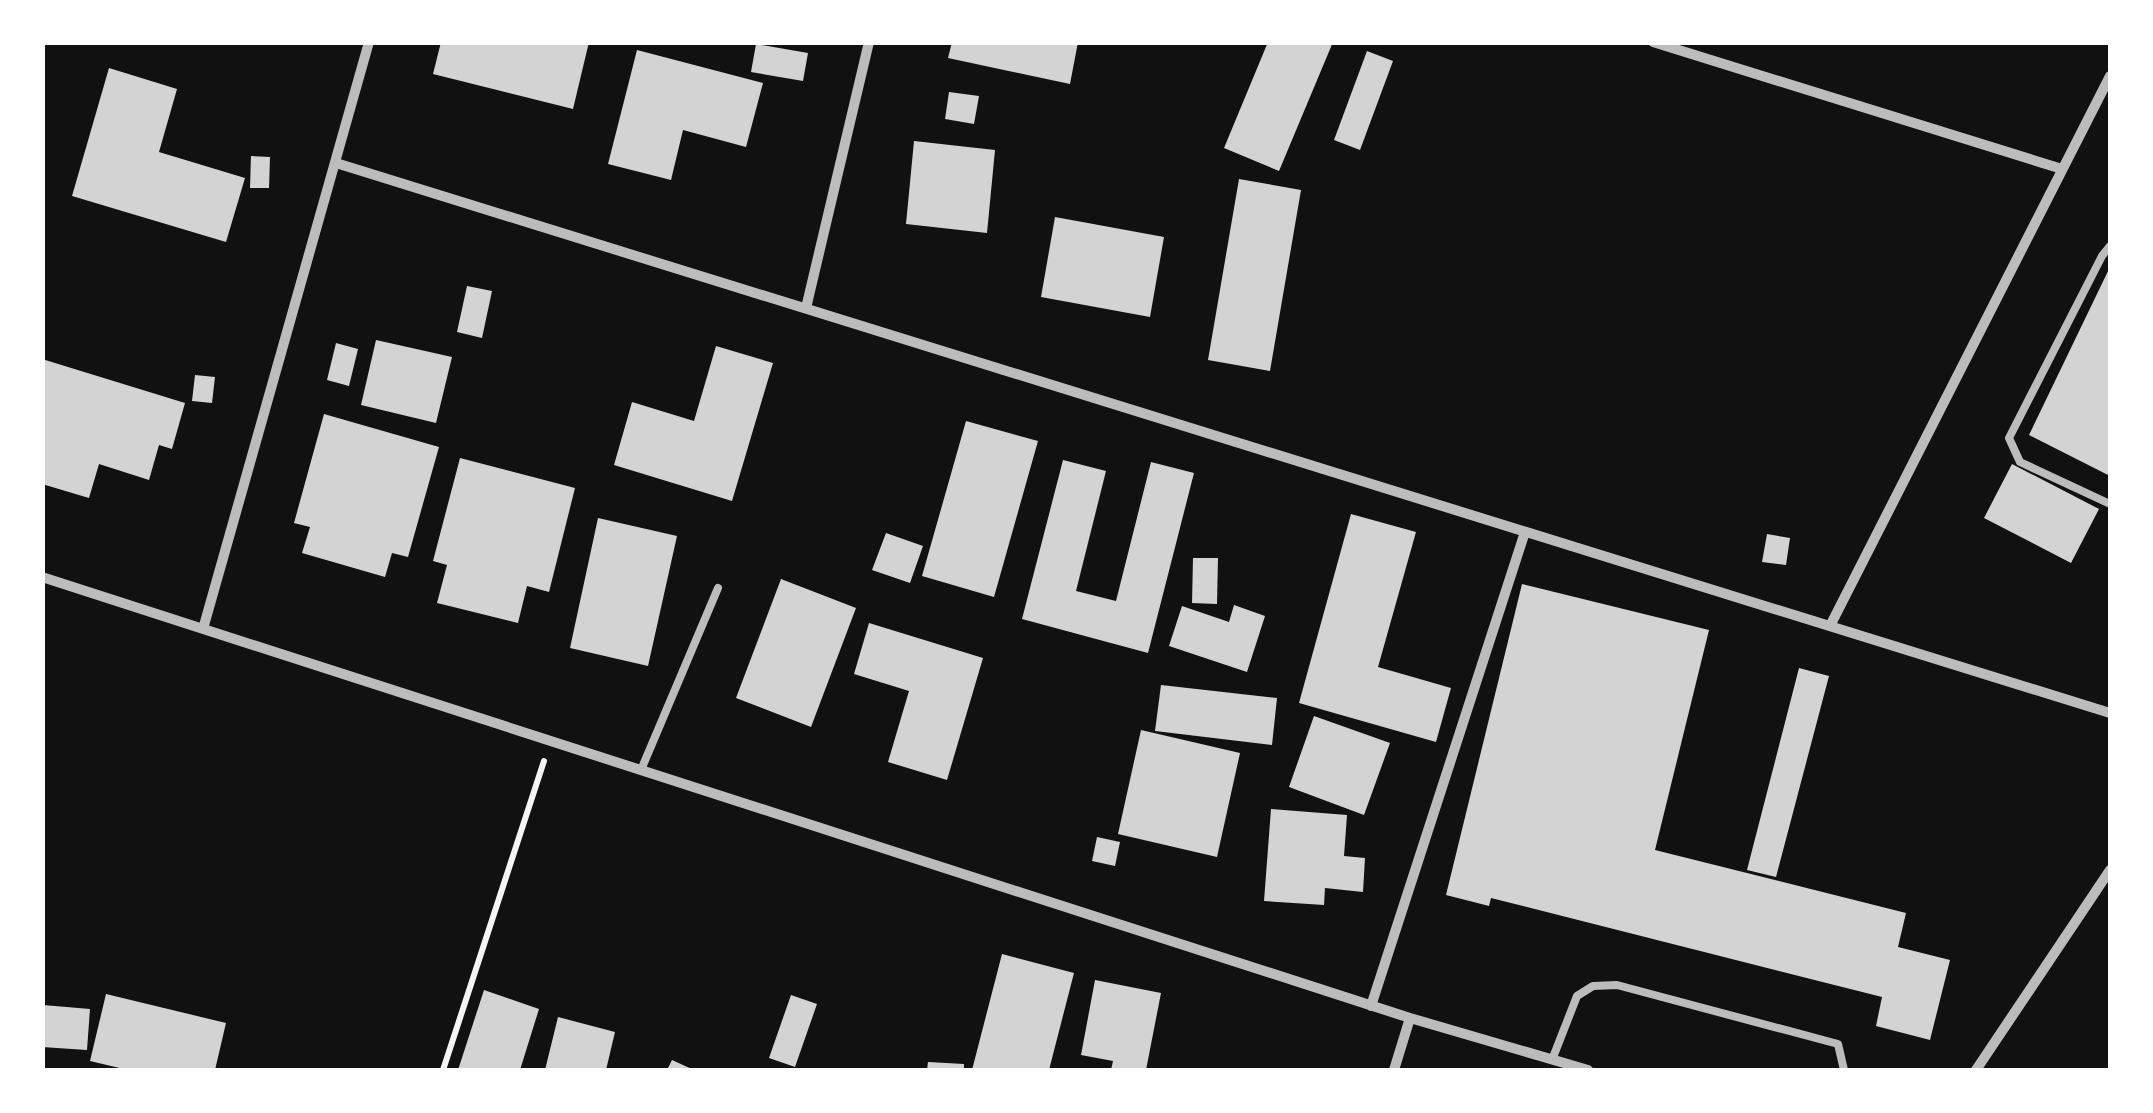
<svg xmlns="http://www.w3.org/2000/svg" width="2153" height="1113" viewBox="0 0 2153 1113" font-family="Cabin,sans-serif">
<rect width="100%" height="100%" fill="#111"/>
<path fill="#d3d3d3" d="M 441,42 L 589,42 L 573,109 L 433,74 Z
M 952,42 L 1078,42 L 1070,84 L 948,58 Z
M 1268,42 L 1333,42 L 1279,171 L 1224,148 Z
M 756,44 L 808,53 L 803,81 L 751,72 Z
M 637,50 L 763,83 L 746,147 L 683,130 L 671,180 L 608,164 Z
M 1367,51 L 1393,61 L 1360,150 L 1334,140 Z
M 109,68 L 177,89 L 159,152 L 245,178 L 226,242 L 72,196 Z
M 949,92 L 979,96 L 974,124 L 945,119 Z
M 914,141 L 995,150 L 987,233 L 906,224 Z
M 251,156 L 270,157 L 269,188 L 250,188 Z
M 1239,179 L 1301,190 L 1270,371 L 1208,360 Z
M 1055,217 L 1164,237 L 1150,317 L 1041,297 Z
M 2110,267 L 2110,476 L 2029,435 Z
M 467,286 L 492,291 L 482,338 L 457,332 Z
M 376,340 L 452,357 L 436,423 L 361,405 Z
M 336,343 L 358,349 L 349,386 L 327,380 Z
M 716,346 L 773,363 L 732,501 L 614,465 L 632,402 L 694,421 Z
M 42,359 L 185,403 L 172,449 L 159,445 L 149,480 L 99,464 L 89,498 L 42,484 Z
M 195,375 L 215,377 L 212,403 L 192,401 Z
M 324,414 L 439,447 L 408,557 L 392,553 L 385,577 L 302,553 L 310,527 L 294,523 Z
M 966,421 L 1038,441 L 994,597 L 922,576 Z
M 460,458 L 575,488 L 549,592 L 527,586 L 518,623 L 437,603 L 447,565 L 433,561 Z
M 1063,460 L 1106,471 L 1076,591 L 1116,601 L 1151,462 L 1194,473 L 1148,653 L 1022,619 Z
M 2012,464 L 2099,509 L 2071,563 L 1984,518 Z
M 1351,514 L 1416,532 L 1378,667 L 1451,688 L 1436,742 L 1299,703 Z
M 598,518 L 677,536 L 648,666 L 570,648 Z
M 886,533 L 923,546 L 910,583 L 872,570 Z
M 1767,534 L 1790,538 L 1786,565 L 1762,562 Z
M 1193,558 L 1218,558 L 1217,604 L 1192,603 Z
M 781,579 L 856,608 L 811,727 L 736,698 Z
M 1522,584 L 1709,630 L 1655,850 L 1906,913 L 1898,947 L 1950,960 L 1930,1040 L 1876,1026 L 1882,997 L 1491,898 L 1489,906 L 1446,895 Z
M 1234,605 L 1265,616 L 1247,672 L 1169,646 L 1182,606 L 1229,622 Z
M 869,623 L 983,658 L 947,780 L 888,762 L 909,691 L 854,674 Z
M 1799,668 L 1829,676 L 1776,877 L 1747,870 Z
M 1161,685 L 1277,698 L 1272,745 L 1155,731 Z
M 1314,716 L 1390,743 L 1364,815 L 1289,787 Z
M 1141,730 L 1240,753 L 1217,857 L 1118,834 Z
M 1271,809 L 1347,815 L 1344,856 L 1365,858 L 1363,892 L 1325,888 L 1324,905 L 1264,901 Z
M 1097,837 L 1120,842 L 1115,866 L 1092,861 Z
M 1002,954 L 1074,973 L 1049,1070 L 972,1070 Z
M 1095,980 L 1161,993 L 1146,1070 L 1111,1070 L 1113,1061 L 1081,1055 Z
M 484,990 L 539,1009 L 520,1070 L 458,1070 Z
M 106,994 L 226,1023 L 215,1070 L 128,1070 L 90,1061 Z
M 791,995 L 817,1004 L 795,1067 L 769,1058 Z
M 43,1005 L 90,1009 L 87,1050 L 42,1047 Z
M 558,1017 L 615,1032 L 606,1070 L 545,1070 Z
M 672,1060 L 694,1070 L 667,1070 Z
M 928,1062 L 964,1064 L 964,1070 L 927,1070 Z"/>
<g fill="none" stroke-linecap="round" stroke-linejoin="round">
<path stroke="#f5f5f5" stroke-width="6" d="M 443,1070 L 544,761"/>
<path stroke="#bcbcbc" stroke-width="8" d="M 2110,246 L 2102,256 L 2009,438 L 2020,462 L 2110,504
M 641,770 L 718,588
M 1552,1060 L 1577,996 L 1593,986 L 1617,985 L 1838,1044 L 1844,1070"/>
<path stroke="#bcbcbc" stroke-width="10" d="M 1653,42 L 2062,169
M 336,163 L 2110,713
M 806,308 L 869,42
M 42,577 L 1410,1018 L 1588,1070
M 1830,626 L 2110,76
M 203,629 L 369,42
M 1371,1006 L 1525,532
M 1394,1070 L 1410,1018
M 1976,1070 L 2110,870"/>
</g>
<rect width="2153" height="1113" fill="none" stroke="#ffffff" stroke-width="90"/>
</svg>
